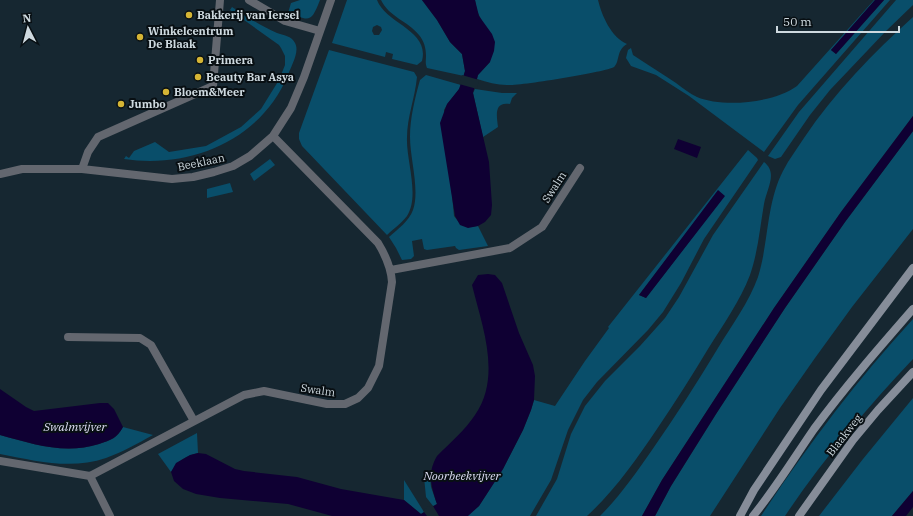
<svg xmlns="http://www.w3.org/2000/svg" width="913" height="516" viewBox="0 0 913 516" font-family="'IBM Plex Serif',serif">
<rect width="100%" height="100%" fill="#162731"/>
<path fill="#094e6a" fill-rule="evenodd" d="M 300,0 L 320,0 C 311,23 310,21 288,13 L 291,3 Z
M 347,0 L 377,0 C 386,24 430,30 422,61 L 417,65 L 392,59 L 393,54 L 386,52 L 385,57 L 332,43 ZM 377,25 L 381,27 L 382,30 L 379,35 L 374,35 L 372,31 L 373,27 Z
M 381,0 L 422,0 L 437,20 L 450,42 L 462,54 L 465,71 L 464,76 L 427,68 C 425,63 426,60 426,56 C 426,48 424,41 419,35 C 408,21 389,17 381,0 Z
M 475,0 L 598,0 C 602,16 611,37 627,44 C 616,50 620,62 614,67 C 606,72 520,86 507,85 C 497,85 487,82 477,79 L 478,75 L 490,62 L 482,21 L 477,11 Z
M 874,0 L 875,0 L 831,50 L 836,54 L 884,0 L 890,0 L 798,105 L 764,152 L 689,96 L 656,75 L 631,66 L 626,58 L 628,50 L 631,48 L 633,55 C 647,64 662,74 676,83 C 683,88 690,94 697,97 C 723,108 774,103 797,86 Z
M 896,0 L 913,0 L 913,5 L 886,31 L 830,90 L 810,115 L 781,157 L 775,159 L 768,156 L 799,112 Z
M 232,7 C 247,17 261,26 277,33 C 283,35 292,36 295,43 C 300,52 291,66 288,75 C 261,140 191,169 124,159 L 126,156 L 129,158 L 134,151 L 155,142 L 169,152 L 206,146 L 241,127 L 261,109 L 279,80 L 285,65 L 285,56 L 281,48 L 279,45 L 230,10 Z
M 913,17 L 913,116 L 841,212 L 774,308 L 662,480 L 642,516 L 600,516 C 620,496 636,473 652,450 C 675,417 697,383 718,348 C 732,325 749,302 758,277 C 769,242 766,204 783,171 C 789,159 797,149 804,138 C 834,93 873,53 913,17 Z
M 329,50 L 414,72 L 417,77 C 415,98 407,117 407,138 C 406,160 420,196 407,216 C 402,223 393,229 387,235 L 302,146 L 299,139 L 299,133 Z
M 426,75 L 461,85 C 459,92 448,101 444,110 L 454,216 C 462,227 465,228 478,226 L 488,246 L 459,250 L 456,248 L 455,246 L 427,250 L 424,249 L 422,239 L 412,241 L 414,256 L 411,259 L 402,260 L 396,248 L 389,237 C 398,229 409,221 413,210 C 420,190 410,159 410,137 C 410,118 415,98 420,80 Z
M 475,89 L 502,93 L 517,93 L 512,98 L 510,104 C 493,101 497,117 498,127 L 483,137 L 473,93 Z
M 913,131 L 913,229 L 852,307 L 815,358 L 780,408 L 710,516 L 655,516 L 671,486 L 716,414 L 785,308 L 845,222 Z
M 748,150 L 757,158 L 758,160 L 704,239 L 681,283 L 663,312 L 648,330 L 597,382 L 583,400 L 568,430 L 551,480 L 530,516 L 467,516 L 479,506 L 503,469 L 523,430 L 531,410 L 534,400 L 555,406 L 585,361 L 609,328 L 608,327 ZM 718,191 L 724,196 L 646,298 L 639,295 Z
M 270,159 L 275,165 L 254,181 L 250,174 Z
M 764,162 C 778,173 767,188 764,204 C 760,227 758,252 750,275 C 740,301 723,325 708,349 C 692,376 675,402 657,429 C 636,460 615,490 587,516 L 536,516 L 557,479 L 571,434 L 585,406 L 605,381 L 640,346 L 665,318 L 679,297 L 713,235 Z
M 230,183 L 233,192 L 207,198 L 207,189 Z
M 913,319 L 913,359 C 867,408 823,459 785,516 L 761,516 C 807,446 857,380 913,319 Z
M 913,398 L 913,491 L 892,516 L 819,516 L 863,459 Z
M 123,427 L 153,435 C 138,443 123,452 106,458 C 71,470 36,461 0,454 L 0,435 C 33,444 65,455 99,444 C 111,440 117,438 123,427 Z
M 197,433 L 198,453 C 185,456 178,461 171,472 L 158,454 Z
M 424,477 L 430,478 L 431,487 L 437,504 L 433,506 L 426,497 Z
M 404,480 L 424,512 L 421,514 L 404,500 Z"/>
<path fill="#0f0033" d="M 422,0 L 475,0 L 479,16 L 492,34 L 495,42 L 494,51 L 490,62 L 478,75 L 473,93 L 489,162 L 492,205 L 491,215 L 485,222 L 478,226 L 468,228 L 460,225 L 455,216 L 440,123 L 447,104 L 459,89 L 465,71 L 462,54 L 450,42 L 437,20 Z
M 875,0 L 884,0 L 836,54 L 831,50 Z
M 913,116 L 913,131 L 845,222 L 785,308 L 716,414 L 671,486 L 655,516 L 642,516 L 662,480 L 774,308 L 841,212 Z
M 678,139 L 701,147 L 697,158 L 674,149 Z
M 718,190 L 725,196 L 646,298 L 639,295 Z
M 488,274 L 495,275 L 502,283 L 519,333 L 533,365 L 535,376 L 534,400 L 531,410 L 523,430 L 503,469 L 479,506 L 468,516 L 332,516 L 288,504 L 220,498 L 196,494 L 183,489 L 174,481 L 171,472 L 176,463 L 190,455 L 198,453 L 206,454 L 235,469 L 244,471 L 297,477 L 341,489 L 404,500 L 421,514 L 437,504 C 431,486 427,473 437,456 C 450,443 465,430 475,415 C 502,376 482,326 472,285 L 478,275 Z
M 0,389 L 26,407 L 34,411 L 100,403 L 108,403 L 114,409 L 123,427 C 117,438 111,440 99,444 C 64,455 34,444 0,435 Z
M 913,491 L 913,507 L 906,516 L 892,516 Z"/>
<path fill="#162731" d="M 462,75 L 479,80 L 477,89 L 459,84 Z
M 431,505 L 433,506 L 439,516 L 427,516 L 424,512 L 423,510 Z"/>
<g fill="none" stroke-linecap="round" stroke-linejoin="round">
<path stroke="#63676f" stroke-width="8" d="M 249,0 L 285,21 L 320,31
M 82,169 L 88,152 L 98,137 L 213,86 L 220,0
M 0,174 L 22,169 L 82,169 L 172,179 L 193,177 L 214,172 L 233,166 L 250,156 L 273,136 L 291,108 L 304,77 L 331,0
M 391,270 L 510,248 L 542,227 L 580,168
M 68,337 L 140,338 L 151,345 L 194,421
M 0,461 L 90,476 L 244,395 L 264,391 L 327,404 L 345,404 L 358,398 L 368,388 L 379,366 L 392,282 C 391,267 386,256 378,243 L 273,136
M 90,476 L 110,516"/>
<path stroke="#868d99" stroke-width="8" d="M 740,516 L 754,490 L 821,390 L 913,268
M 753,516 C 775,489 794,458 814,429 C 845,387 879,348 913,309
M 799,516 L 853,440 L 878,410 L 913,372"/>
</g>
<g fill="#d5b535" stroke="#080f13" stroke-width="1.5">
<circle cx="189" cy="15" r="4"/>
<circle cx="140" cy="37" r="4"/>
<circle cx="200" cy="60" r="4"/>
<circle cx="198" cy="77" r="4"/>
<circle cx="166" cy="92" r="4"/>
<circle cx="121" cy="104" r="4"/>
</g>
<g text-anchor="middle" stroke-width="4" stroke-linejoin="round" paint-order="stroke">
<g font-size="11" font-weight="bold" fill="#ced9df" stroke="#080f13" text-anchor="start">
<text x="197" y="19">Bakkerij van Iersel</text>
<text x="148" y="35">Winkelcentrum<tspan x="148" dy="13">De Blaak</tspan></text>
<text x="208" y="64">Primera</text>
<text x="206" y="81">Beauty Bar Asya</text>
<text x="174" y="96">Bloem&amp;Meer</text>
<text x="129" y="108">Jumbo</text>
</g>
<g font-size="11" fill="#ced9df" stroke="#080f13">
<text transform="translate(201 162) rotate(-12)" y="4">Beeklaan</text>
<text transform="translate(554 187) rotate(-57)" y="4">Swalm</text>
<text transform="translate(318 390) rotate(8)" y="4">Swalm</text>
<text transform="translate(844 435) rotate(-52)" y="4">Blaakweg</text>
</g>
<g font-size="12" font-style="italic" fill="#dfdff5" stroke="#080f13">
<text x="75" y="431">Swalmvijver</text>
<text x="462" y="480">Noorbeekvijver</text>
</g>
</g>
<g transform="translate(28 28) rotate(354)" stroke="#080f13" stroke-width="3" paint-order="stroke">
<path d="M0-3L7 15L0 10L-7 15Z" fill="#ced9df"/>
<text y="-6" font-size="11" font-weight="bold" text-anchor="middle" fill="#ced9df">N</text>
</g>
<path d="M777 26v6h122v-6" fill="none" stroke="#ced9df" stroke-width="2"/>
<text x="783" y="26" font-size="12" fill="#ced9df" stroke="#080f13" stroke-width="3" paint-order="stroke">50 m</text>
</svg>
